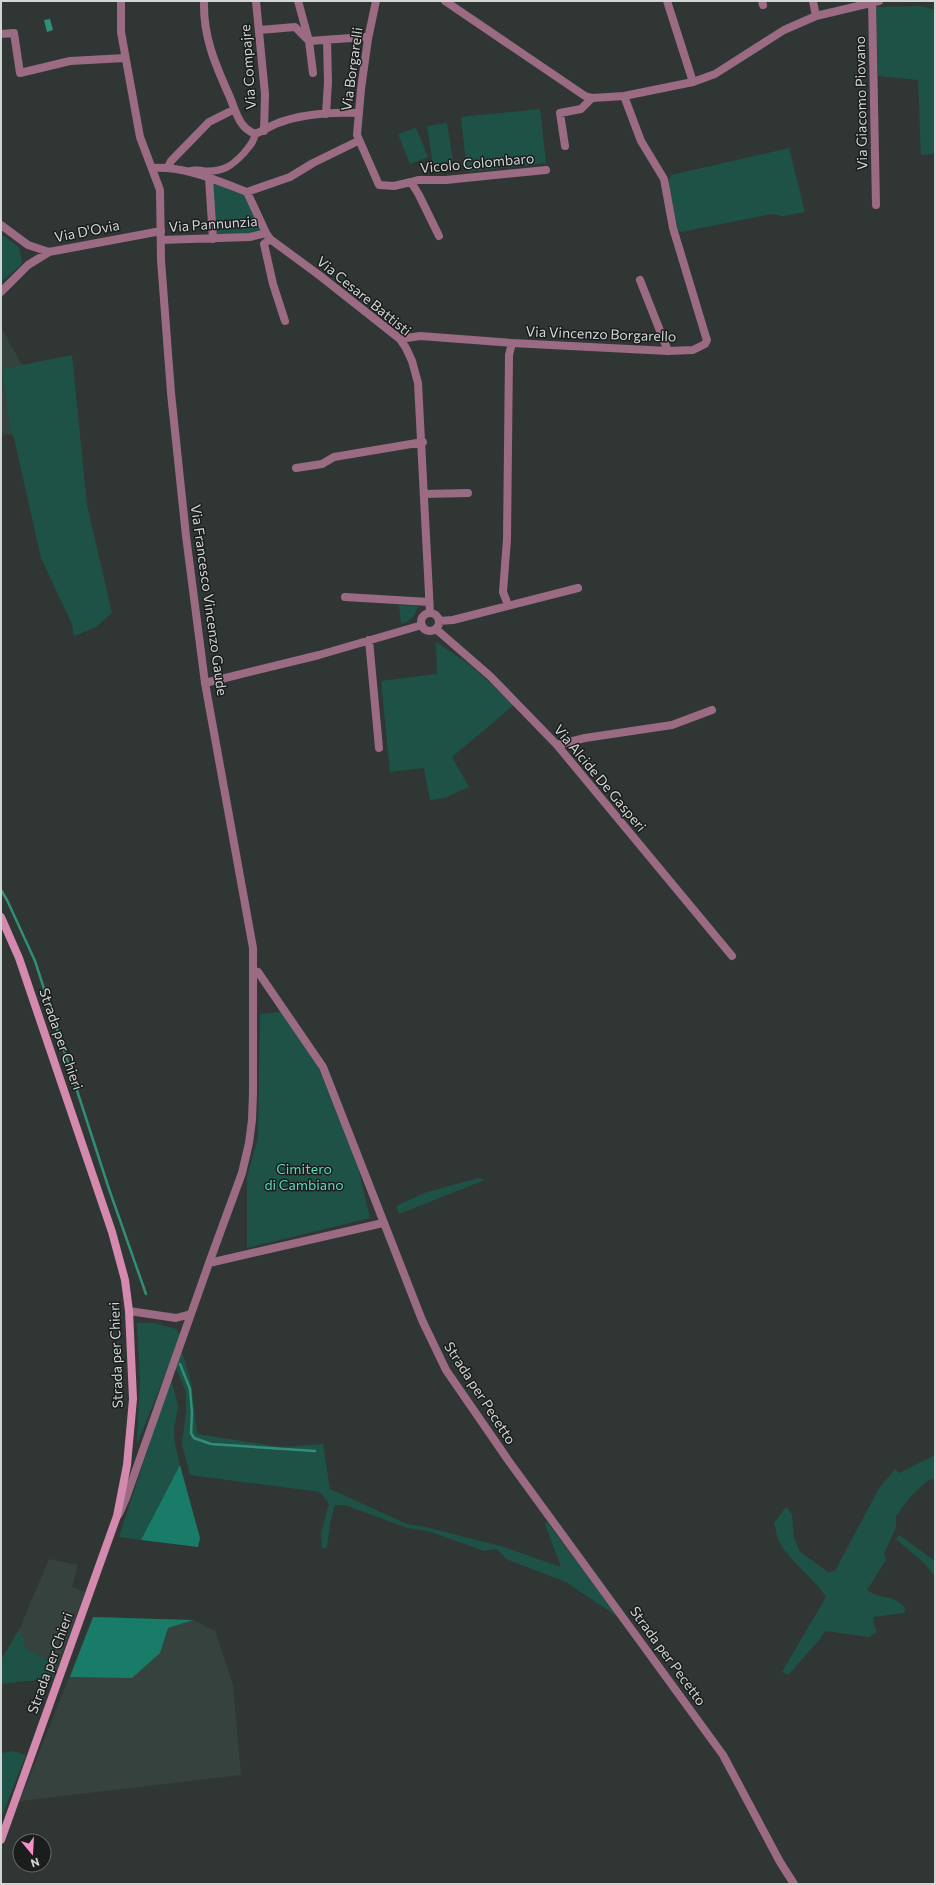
<svg xmlns="http://www.w3.org/2000/svg" width="936" height="1885" viewBox="0 0 936 1885" font-family="Commissioner,sans-serif">
<rect width="100%" height="100%" fill="#303634"/>
<path fill="#35423e" d="M 1,327 L 22,365 L 2,369 L 11,434 L 1,435 Z
M 49,1559 L 78,1565 L 72,1587 L 85,1592 L 53,1678 L 1,1684 L 1,1660 L 19,1630 Z
M 93,1617 L 193,1620 L 215,1631 L 233,1685 L 241,1775 L 20,1801 Z"/>
<path fill="#1f5246" d="M 922,6 L 935,10 L 935,154 L 921,155 L 918,80 L 878,76 L 876,7 Z
M 540,109 L 546,163 L 467,172 L 461,117 Z
M 447,123 L 453,161 L 433,164 L 427,126 Z
M 416,128 L 428,157 L 410,164 L 398,134 Z
M 789,148 L 805,212 L 783,216 L 771,214 L 681,232 L 678,230 L 668,183 L 671,175 Z
M 210,181 L 245,194 L 261,232 L 214,237 Z
M 1,234 L 19,247 L 22,264 L 1,282 Z
M 72,355 L 87,505 L 112,613 L 96,627 L 74,636 L 72,624 L 41,558 L 14,438 L 11,434 L 2,369 Z
M 399,605 L 418,606 C 415,616 411,621 401,624 Z
M 436,642 L 469,664 L 514,705 L 452,757 L 469,787 L 444,798 L 430,800 L 424,768 L 390,772 L 381,681 L 437,674 Z
M 281,1012 L 316,1062 L 356,1159 L 370,1218 L 247,1248 L 247,1177 L 258,1137 L 260,1014 Z
M 478,1178 L 485,1180 L 399,1214 L 396,1206 L 424,1193 Z
M 137,1323 L 154,1323 L 176,1329 L 181,1336 L 137,1444 L 140,1380 Z
M 182,1352 L 191,1382 L 197,1434 L 281,1447 L 323,1444 L 330,1489 L 407,1524 L 426,1527 L 504,1547 L 561,1567 L 545,1524 L 547,1522 L 618,1617 L 566,1582 L 506,1559 L 497,1549 L 484,1551 L 428,1531 L 407,1528 L 345,1505 L 335,1505 L 330,1524 L 327,1548 L 322,1548 L 321,1533 L 329,1504 L 320,1492 L 190,1475 L 182,1444 L 186,1412 L 186,1392 L 175,1366 Z
M 171,1378 L 178,1406 L 174,1429 L 175,1444 L 180,1465 L 141,1540 L 119,1537 Z
M 935,1455 L 935,1478 L 927,1481 L 911,1496 L 896,1516 L 896,1528 L 884,1553 L 886,1560 L 867,1590 C 881,1601 893,1593 905,1608 L 904,1613 L 874,1617 L 873,1621 L 877,1632 L 869,1637 L 825,1631 L 820,1639 L 788,1675 L 782,1672 L 826,1597 C 813,1576 788,1561 778,1539 C 776,1534 776,1528 774,1523 L 786,1507 L 792,1514 L 794,1537 L 800,1552 L 828,1572 L 835,1571 L 878,1490 L 895,1469 L 899,1473 Z
M 899,1535 L 935,1561 L 935,1577 L 924,1563 L 896,1539 Z
M 19,1630 L 25,1641 L 24,1645 L 27,1650 L 48,1660 L 53,1678 L 1,1684 L 1,1660 Z
M 13,1751 L 26,1755 L 1,1818 L 1,1753 Z"/>
<path fill="#187c68" d="M 180,1465 L 200,1538 L 198,1547 L 141,1540 Z
M 93,1617 L 193,1620 L 168,1628 L 160,1653 L 132,1678 L 70,1677 Z"/>
<path fill="#318e79" d="M 50,19 L 53,30 L 47,32 L 44,20 Z"/>
<g fill="none" stroke-linecap="round" stroke-linejoin="round">
<path stroke="#318e79" stroke-width="2.5" d="M 1,890 L 7,900 L 35,961 L 109,1189 L 146,1294
M 180,1364 L 190,1389 L 192,1413 L 191,1433 L 194,1438 L 211,1444 L 315,1451"/>
<path stroke="#9b6b83" stroke-width="7" d="M 189,171 C 195,169 200,170 205,171 C 223,172 232,166 244,153 C 249,146 254,143 255,134"/>
<path stroke="#9b6b83" stroke-width="8" d="M 204,1 C 203,36 215,64 229,95 C 236,111 238,127 255,134 C 263,131 270,126 278,123 C 302,114 332,112 358,113
M 256,1 L 265,94 L 264,131
M 298,1 L 309,41 L 313,73
M 376,1 L 368,39 L 361,89 L 357,135 L 379,185 L 394,186 L 411,182 L 419,195 L 439,236
M 445,1 L 585,96 L 592,98 L 624,96 L 693,82 L 715,74 L 784,30 L 816,16 L 879,1
M 667,1 L 693,82
M 762,1 L 763,5
M 813,1 L 816,16
M 872,2 L 876,205
M 260,30 L 295,27 L 309,41 L 365,37 L 368,39
M 1,34 L 14,33 L 20,73 L 70,61 L 125,58
M 326,114 L 328,82 L 327,40
M 565,146 L 560,113 L 581,109 L 592,98
M 168,167 L 171,161 L 209,122 L 233,110
M 152,168 C 185,166 216,180 247,192 L 266,233 L 270,239 L 319,275 L 400,339 L 406,348 L 412,361 L 418,383 L 430,613
M 209,178 L 213,239
M 411,182 L 418,180 L 446,180 L 546,170
M 247,192 L 290,177 L 313,163 L 358,141
M 1,225 L 28,245 L 49,252 L 161,231
M 270,239 L 264,244 L 273,284 L 285,321
M 161,240 L 250,237 L 266,233
M 640,280 L 668,351
M 1,292 L 28,265 L 49,252
M 400,339 L 420,336 L 512,343 L 668,351 L 693,350 L 705,344 L 707,340 L 705,334 L 673,228 L 664,179 L 641,141 L 624,96
M 296,468 L 322,464 L 334,457 L 423,442
M 425,494 L 468,493
M 345,597 L 429,602
M 508,605 L 503,592 L 507,539 L 509,355 L 512,343
M421 622a9 9 0 1 1 18 0a9 9 0 1 1-18 0Z
M 439,621 L 453,620 L 578,588
M 436,629 L 490,676 L 557,745 L 732,956
M 369,640 L 379,748
M 205,683 L 319,655 L 422,625
M 557,745 L 585,738 L 672,725 L 712,710"/>
<path stroke="#9b6b83" stroke-width="8" d="M 121,1 L 121,32 L 140,137 L 160,190 L 161,260 L 171,393 L 186,536 L 205,683 L 253,948 L 253,1093 L 252,1120 L 249,1143 L 242,1173 L 209,1263
M 254,971 L 258,972 L 323,1067 L 422,1320 L 446,1370 L 508,1460 L 723,1755 L 780,1862 L 794,1884
M 129,1311 L 176,1318 L 191,1314 L 209,1263 L 383,1223
M 119,1514 L 126,1498 L 191,1314"/>
<path stroke="#d489af" stroke-width="8" d="M 1,917 L 19,958 L 112,1232 L 125,1280 L 129,1311 L 133,1399 L 127,1465 L 117,1516 L 1,1840"/>
</g>
<g text-anchor="middle" stroke-width="3" stroke-linejoin="round" paint-order="stroke">
<g font-size="14" fill="#d1d5d4" stroke="#1a1d1c">
<text transform="translate(248 67) rotate(-94)" y="5">Via Compajre</text>
<text transform="translate(352 69) rotate(-82)" y="5">Via Borgarelli</text>
<text transform="translate(861 103) rotate(-91)" y="5">Via Giacomo Piovano</text>
<text transform="translate(477 163) rotate(-5)" y="5">Vicolo Colombaro</text>
<text transform="translate(213 224) rotate(-4)" y="5">Via Pannunzia</text>
<text transform="translate(87 231) rotate(-11)" y="5">Via D'Ovia</text>
<text transform="translate(364 296) rotate(39)" y="5">Via Cesare Battisti</text>
<text transform="translate(601 334) rotate(2)" y="5">Via Vincenzo Borgarello</text>
<text transform="translate(209 600) rotate(82)" y="5">Via Francesco Vincenzo Gaude</text>
<text transform="translate(600 778) rotate(50)" y="5">Via Alcide De Gasperi</text>
<text transform="translate(61 1039) rotate(71)" y="5">Strada per Chieri</text>
<text transform="translate(116 1355) rotate(-92)" y="5">Strada per Chieri</text>
<text transform="translate(480 1393) rotate(57)" y="5">Strada per Pecetto</text>
<text transform="translate(668 1656) rotate(54)" y="5">Strada per Pecetto</text>
<text transform="translate(50 1663) rotate(-70)" y="5">Strada per Chieri</text>
</g>
<g font-size="14" fill="#59dbbd" stroke="#1a1d1c">
<text x="304" y="1174">Cimitero<tspan x="304" dy="16">di Cambiano</tspan></text>
</g>
</g>
<rect width="936" height="1885" fill="none" stroke="#d1d5d4" stroke-width="4"/>
<g transform="translate(32 1853) rotate(162)"><circle r="19" fill="#1a1d1c" stroke="#636766"/>
<path d="M0-3L7 15L0 10L-7 15Z" fill="#fa8fc7"/>
<text y="-6" font-size="11" font-weight="bold" text-anchor="middle" fill="#d1d5d4">N</text>
</g>
</svg>
